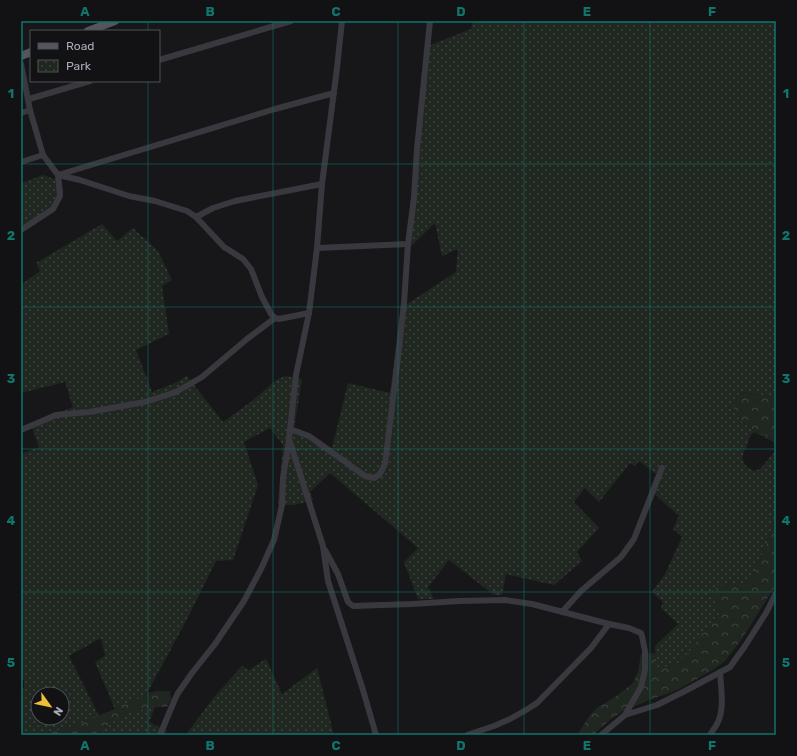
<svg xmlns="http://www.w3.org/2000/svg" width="797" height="756" font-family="Rubik,sans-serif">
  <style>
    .forest { fill: url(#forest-crowns) }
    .park { fill: url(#park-dots); fill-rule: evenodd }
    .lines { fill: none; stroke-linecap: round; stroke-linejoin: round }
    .minor { stroke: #38383e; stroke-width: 6 }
    .major { stroke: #54555d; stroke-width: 8 }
    .grid { fill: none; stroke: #0f766e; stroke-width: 1; stroke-opacity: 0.55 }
    .neatline { fill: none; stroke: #0f766e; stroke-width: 1.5 }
    .grid-label { font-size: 13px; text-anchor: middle; font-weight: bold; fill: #0f766e }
  </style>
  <defs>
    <pattern id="forest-crowns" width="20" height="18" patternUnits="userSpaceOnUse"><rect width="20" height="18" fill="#1f2720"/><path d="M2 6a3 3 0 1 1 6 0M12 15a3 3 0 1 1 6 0" fill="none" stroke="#3d443e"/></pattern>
    <pattern id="park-dots" width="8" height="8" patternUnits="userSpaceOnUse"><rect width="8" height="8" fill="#1f2720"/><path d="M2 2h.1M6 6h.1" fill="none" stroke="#3d443e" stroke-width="1.8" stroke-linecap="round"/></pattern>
  </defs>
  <rect width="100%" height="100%" fill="#171719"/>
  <!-- forest -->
  <g class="forest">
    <path d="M747 393 776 397V441C763 434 727 421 734 400 736 394 741 393 747 393Z"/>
    <path d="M776 511V587L772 591 742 639 725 661 713 670 675 691 652 699 623 711 610 720 593 735H577L590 715 598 707 615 697 633 683 638 672 641 654 655 653 659 669 710 624 721 612 710 594 712 590C726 584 731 581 747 584L757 567 772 529Z"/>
    <path d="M159 691H170L171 699 167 707H155L106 727 93 735H21V733L70 727 115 709 147 693Z"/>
  </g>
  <!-- park -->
  <g class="park">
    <path d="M473 21H776V397C767 396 750 392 742 393 738 394 735 397 734 402 731 411 739 419 746 425 755 432 766 435 776 441V445L774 442 754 432C749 436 749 438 748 443 747 448 743 451 743 456 741 463 748 468 754 471L760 469 776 450V511L772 529 757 567 747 584C731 581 726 584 712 590L710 594 721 612 710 624 689 652 678 661 665 667 658 669 655 653V646L678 624 661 608 663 602 652 592 665 574 682 537 673 529 679 516 650 490 656 474 639 461 635 466 630 463 599 502 585 488 574 502 599 528 577 552 582 561 554 585 506 574 502 595H494L449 560 428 587 434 599H418L404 562 418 548 330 473 310 492 313 500 295 505H278L283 445 270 428 244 442 258 485 233 560 216 561 186 621 147 693 115 709 95 662 105 656 101 638 69 656 99 716C74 726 49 736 21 733V690L24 687V680H21V454L39 447 31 424 73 407 65 382 21 393V284H22L40 271 36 263 102 224 117 241 133 228 158 251 172 280 162 286 169 334 136 350 152 392 175 383 187 376 223 422 252 401 276 380 285 376 302 379 294 429 309 435 332 448 348 383 390 393 401 308 456 272 458 249 442 256 435 223 406 251 425 47 471 29ZM38 694H62V718H38Z"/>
    <path d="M43 175 62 182 63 192 58 206 21 233V183Z"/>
    <path d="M266 659 282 694 317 668 334 735H189L187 733 215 696 242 666 249 670Z"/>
    <path d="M155 707 149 722 167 731 165 735H93L127 713Z"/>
  </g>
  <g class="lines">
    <!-- minor -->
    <g class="minor">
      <path d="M342 21 337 68 322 184 317 248 309 313 296 375 289 439 323 546 328 581 363 690 376 735"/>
      <path d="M159 60 291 21"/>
      <path d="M21 64 30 110 43 155 58 175 80 180 129 196 155 201 187 211 196 217 224 247 243 259 251 269 262 297 271 314 275 318 279 319 309 313"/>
      <path d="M29 99 90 81"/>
      <path d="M21 113 30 110"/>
      <path d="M21 162 43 155"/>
      <path d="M196 217 213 208 235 201 322 184"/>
      <path d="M21 230 53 209 60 196 58 175 275 109 334 93"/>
      <path d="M317 248 408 244 414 198 417 149 430 21"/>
      <path d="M290 429 309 436 365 476 374 478 380 474 385 464 397 366 404 303 408 244"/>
      <path d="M21 430 56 415 89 412 145 402 176 392 202 377 247 339 275 318"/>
      <path d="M325 550 338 574 348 602 353 606 412 604 459 601 505 600 532 604 609 624"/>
      <path d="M562 612 581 591 621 557 634 539 662 468"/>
      <path d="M160 735 175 699 178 693 192 673 215 644 244 601 261 569 274 540 282 505 283 478 289 441"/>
      <path d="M467 735 494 726 510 719 526 710 537 703 591 648 609 624 629 628 641 633 642 636 645 651V670L641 687 625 715"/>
      <path d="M601 735 625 715 657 705 685 691 730 667 745 646 766 613 776 593"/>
      <path d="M710 735C712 731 715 728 717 724 725 709 721 689 720 672"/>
    </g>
    <!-- major -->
    <g class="major">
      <path d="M88 31 115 21"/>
      <path d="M21 56 31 52"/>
    </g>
  </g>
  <!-- grid -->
  <path class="grid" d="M148 21V31M273 21V735M398 21V735M524 21V735M650 21V735M148 81V735M21 164H776M21 307H776M21 449H776M21 592H776"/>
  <!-- border -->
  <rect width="797" height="756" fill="none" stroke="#121214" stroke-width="44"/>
  <!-- legend -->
  <rect x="30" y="30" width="130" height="52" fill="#121214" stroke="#4e5056"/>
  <rect x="38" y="43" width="20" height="6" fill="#54555d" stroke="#4e5056"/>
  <text x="66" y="50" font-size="12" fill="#a9adb8">Road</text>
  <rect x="38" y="60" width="20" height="12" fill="url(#park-dots)" stroke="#4e5056"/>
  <text x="66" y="70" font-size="12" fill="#a9adb8">Park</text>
  <!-- north arrow -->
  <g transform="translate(50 706) rotate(123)"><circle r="19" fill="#121214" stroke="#4e5056"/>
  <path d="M0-3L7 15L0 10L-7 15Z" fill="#eebd3a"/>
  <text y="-6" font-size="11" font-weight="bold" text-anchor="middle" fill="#a9adb8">N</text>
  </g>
  <rect x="22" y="22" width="753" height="712" class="neatline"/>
  <g class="grid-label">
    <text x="85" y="16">A</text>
    <text x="210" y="16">B</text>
    <text x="336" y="16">C</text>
    <text x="461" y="16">D</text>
    <text x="587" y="16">E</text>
    <text x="712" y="16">F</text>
    <text x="11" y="98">1</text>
    <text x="786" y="98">1</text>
    <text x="11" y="240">2</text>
    <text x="786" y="240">2</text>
    <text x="11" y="383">3</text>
    <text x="786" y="383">3</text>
    <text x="11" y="525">4</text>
    <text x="786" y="525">4</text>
    <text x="11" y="667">5</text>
    <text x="786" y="667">5</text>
    <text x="85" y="750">A</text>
    <text x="210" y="750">B</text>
    <text x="336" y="750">C</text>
    <text x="461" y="750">D</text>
    <text x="587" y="750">E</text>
    <text x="712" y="750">F</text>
  </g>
</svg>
